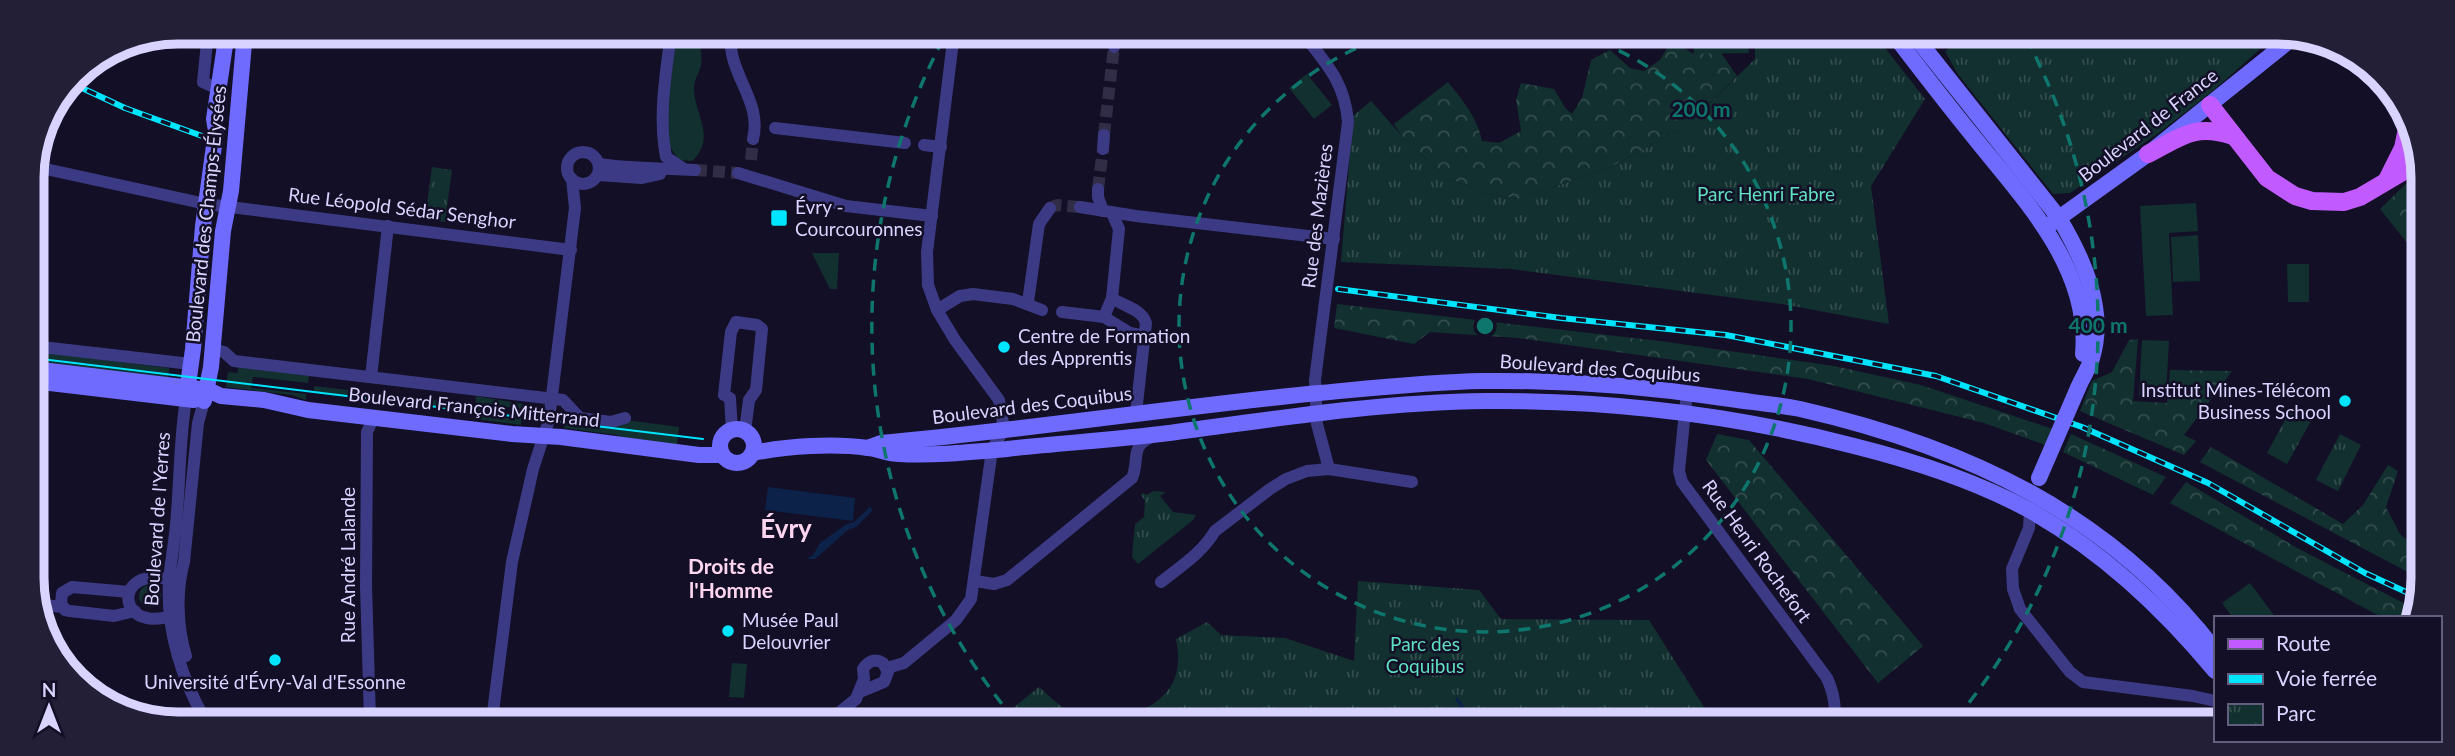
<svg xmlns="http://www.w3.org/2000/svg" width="2455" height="756" font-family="Lato,sans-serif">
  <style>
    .green { fill: #12302f; fill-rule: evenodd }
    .forest { fill: url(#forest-crowns) }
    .park { fill: url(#park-tufts) }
    .water { fill: #0c2248 }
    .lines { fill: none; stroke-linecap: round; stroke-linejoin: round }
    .stream { stroke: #0c2248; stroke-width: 3.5 }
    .street-tunnel { stroke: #312d47; stroke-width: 12; stroke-dasharray: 12 6; stroke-linecap: butt }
    .street { stroke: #3d3a85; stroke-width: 12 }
    .secondary { stroke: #6f6bff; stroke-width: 16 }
    .primary { stroke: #c25bff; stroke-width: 18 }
    .tram { stroke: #00e5ff; stroke-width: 2 }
    .rail-casing { stroke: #00e5ff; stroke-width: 6 }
    .rail { stroke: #130f26; stroke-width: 3.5; stroke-dasharray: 10; stroke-linecap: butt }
    .secondary-bridge { stroke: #6f6bff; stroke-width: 16 }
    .ring { fill: none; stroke: #0f766e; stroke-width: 3.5; stroke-dasharray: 12 9 }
    .poi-dot { fill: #00e5ff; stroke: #130f26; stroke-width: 2.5 }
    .labels { text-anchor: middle; stroke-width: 5; stroke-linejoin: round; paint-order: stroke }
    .street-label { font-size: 19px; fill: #d9d4ff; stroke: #130f26 }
    .park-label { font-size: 19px; fill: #5fe0c0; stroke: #130f26 }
    .poi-label { font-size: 19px; fill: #d9d4ff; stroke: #130f26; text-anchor: start }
    .neighbourhood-label { font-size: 21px; font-weight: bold; fill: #ffd6f0; stroke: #130f26 }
    .district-label { font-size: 26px; font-weight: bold; fill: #ffd6f0; stroke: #130f26 }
    .rim { fill: none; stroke: #d9d4ff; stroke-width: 9 }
    .centre { fill: #0f766e; stroke: #130f26; stroke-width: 3.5 }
    .ring-label { font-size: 21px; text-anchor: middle; font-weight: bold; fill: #0f766e; stroke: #130f26; stroke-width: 5; stroke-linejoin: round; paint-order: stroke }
  </style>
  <defs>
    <pattern id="forest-crowns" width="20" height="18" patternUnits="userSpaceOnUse" patternTransform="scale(1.75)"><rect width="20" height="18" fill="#12302f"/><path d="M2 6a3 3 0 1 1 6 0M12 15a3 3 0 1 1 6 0" fill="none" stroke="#344d4e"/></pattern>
    <pattern id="park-tufts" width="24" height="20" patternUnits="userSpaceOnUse" patternTransform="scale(1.75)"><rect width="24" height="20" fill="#12302f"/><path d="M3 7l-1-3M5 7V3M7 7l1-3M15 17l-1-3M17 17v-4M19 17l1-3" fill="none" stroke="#344d4e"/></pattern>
  </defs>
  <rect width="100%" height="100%" fill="#130f26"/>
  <!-- green -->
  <g class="green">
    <path d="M677 33H699C699 42 703 57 701 66 699 73 694 80 694 87 693 113 718 138 692 161L679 160 670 147 667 108Z"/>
    <path d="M1693 35H1748L1749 53 1694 54Z"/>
    <path d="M1307 74 1332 105 1314 119 1289 88Z"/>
    <path d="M2196 203 2198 231 2169 233 2173 315 2146 316 2140 206Z"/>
    <path d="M2198 235 2200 281 2173 282 2171 237Z"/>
    <path d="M812 253H839L837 289H830Z"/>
    <path d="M2287 264H2309V302H2288Z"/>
    <path d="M2142 340 2169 341 2166 396 2139 395Z"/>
    <path d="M33 351 169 368 168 380 33 364Z"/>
    <path d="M238 367 309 376 308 383 253 377 251 388 306 394V400L292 395 226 387 228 372 238 373Z"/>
    <path d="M314 386 468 404 467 412 314 393Z"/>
    <path d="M476 396 523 404 521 425 475 419ZM488 405 517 408 516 419 487 416Z"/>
    <path d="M566 419 615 425 626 420 679 427 677 446 631 442 617 435 564 428Z"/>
    <path d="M2250 583 2276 618H2233L2222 603Z"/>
    <circle cx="150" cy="596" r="11"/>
    <path d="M732 663 747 664 744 698 729 697Z"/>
  </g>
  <!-- forest -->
  <g class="forest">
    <path d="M1671 41 1694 54 1721 53 1737 76 1685 127 1607 169 1518 199 1488 194 1445 177 1401 135 1394 124 1448 82C1463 101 1477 117 1482 141L1499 143 1521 131 1516 100 1521 83 1554 89 1566 109 1572 114 1582 98 1591 60 1610 50 1630 68 1644 71 1660 60Z"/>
    <path d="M2421 177 2420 259 2380 209 2410 180Z"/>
    <path d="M1337 304 1660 341 1834 366 1921 385 2053 429 2045 445 1984 423 1808 379 1518 338 1430 332 1414 344 1334 328Z"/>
    <path d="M2138 339 2133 401 2167 403 2170 370 2232 371 2184 435 2196 441 2184 455 2080 411 2092 381 2112 372 2129 340Z"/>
    <path d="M1717 434 1749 440 1923 646 1878 683 1706 460Z"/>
    <path d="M2071 434 2166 477 2153 495 2063 452Z"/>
    <path d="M2211 447 2343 524 2363 505 2388 465 2398 471 2386 507 2400 534 2419 550V578L2200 462Z"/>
    <path d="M2186 482 2299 549 2419 611 2417 618H2383L2170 503Z"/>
  </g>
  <!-- park -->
  <g class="park">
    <path d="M1755 35H1875L1925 99 1871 186 1889 324 1782 304 1511 269 1341 262 1353 116 1371 101 1401 135 1445 177 1488 194 1518 199 1607 169 1685 127 1755 59Z"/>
    <path d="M1967 36H2275L2215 89 2160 132 2070 193 2053 194 1957 73 1945 51Z"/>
    <path d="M432 167 452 170 445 222 425 219Z"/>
    <path d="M2291 409 2311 421 2287 464 2267 453Z"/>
    <path d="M2340 434 2361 445 2338 491 2316 480Z"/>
    <path d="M1153 491 1166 492 1160 496 1173 512 1196 515 1193 520 1138 564 1132 557 1135 524 1144 517 1145 501 1141 495 1143 493 1147 495Z"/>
    <path d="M1358 581 1479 590 1501 619 1649 620 1714 723 1104 722C1136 716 1177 701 1178 661 1179 654 1177 647 1176 639L1207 622 1221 635 1285 638 1354 661Z"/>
    <path d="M1039 687C1056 702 1072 718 1095 722L997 721Z"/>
  </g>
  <!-- water -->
  <g class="water">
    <path d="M768 487 855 498 853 521 765 510Z"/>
    <path d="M870 507 873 510 856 527 848 530 815 559H806L813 555 820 543 845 525 854 522Z"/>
  </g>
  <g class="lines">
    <!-- stream -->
    <path class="stream" d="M1457 699 1473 722"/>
    <!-- street-tunnel -->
    <g class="street-tunnel">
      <path d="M1104 135 1114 47"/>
      <path d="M751 160 753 139"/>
      <path d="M695 170 738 173"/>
      <path d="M1098 189 1103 149"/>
      <path d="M1050 208 1057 205 1080 207"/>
    </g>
    <!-- street -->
    <g class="street">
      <path d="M208 32 203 82 218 89"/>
      <path d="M671 33C666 74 658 115 666 157L684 169"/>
      <path d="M731 33C726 73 763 100 753 139"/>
      <path d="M1303 34C1327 64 1345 83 1348 122L1315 380 1317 424 1329 469"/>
      <path d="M1114 47 1116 34"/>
      <path d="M775 128 905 143"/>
      <path d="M924 145 941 147"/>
      <path d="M1103 149 1104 135"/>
      <circle cx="583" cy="168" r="16"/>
      <path d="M599 164C631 169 663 168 695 170"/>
      <path d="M32 166 206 204 571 250"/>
      <path d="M738 173 846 206 932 216"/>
      <path d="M598 175 642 178 660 174"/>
      <path d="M1098 189V197L1103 211"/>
      <path d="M1080 207 1136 216 1334 239"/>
      <path d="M1112 298C1123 306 1142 309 1146 323L1136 413"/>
      <path d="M1028 302 1039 224 1050 208"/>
      <path d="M937 310 960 296 973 294 1013 299 1042 310"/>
      <path d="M1062 312 1104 317 1130 333 1145 336"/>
      <path d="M1104 317 1112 298 1119 229 1112 213"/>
      <path d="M33 346 191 364"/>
      <path d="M213 349 224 352 234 361 563 400 580 418 611 422 625 418"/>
      <path d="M371 377 388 226"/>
      <path d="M1687 392 1679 471 1682 482 1827 678C1834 694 1836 706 1834 723"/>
      <path d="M186 399C180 436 180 474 177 512 176 535 171 558 169 581 166 631 181 677 205 720"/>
      <path d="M732 431 730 398 724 395 731 332 736 322 757 325 762 329 756 390 749 400 745 431"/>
      <path d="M2030 511 2029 528 2012 569 2013 589 2020 609 2070 672 2083 682 2193 696 2215 701"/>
      <path d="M975 581 994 584 1007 580 1132 478C1140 460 1129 446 1152 437"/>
      <path d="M1161 582C1181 566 1202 553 1215 531L1270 489 1286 479 1307 471 1329 469 1412 482"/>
      <path d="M129 592 72 587 62 593 61 603 65 610 70 611 114 616 135 611"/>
      <path d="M34 604 63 607"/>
      <path d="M169 617C162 618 154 620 147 618 118 612 123 573 161 578 168 578 171 578 175 584"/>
      <path d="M186 656C177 627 176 590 184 562L198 423 204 401"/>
      <path d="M887 668 904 663 956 620 971 599 992 450 1004 429 999 400 955 340 937 310 928 285 927 252 954 33"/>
      <path d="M317 720 370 715 424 720"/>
      <path d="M370 720 366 586 367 432 374 417"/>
      <path d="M492 720 512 562 533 469 549 420 575 208 572 179"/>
      <path d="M829 721 856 699 864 679 863 669C868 661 875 658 883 663L888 672 884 682 860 692"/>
    </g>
    <!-- secondary -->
    <g class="secondary">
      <path d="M1894 35C1920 69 1946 103 1973 136 2023 199 2091 267 2083 354"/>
      <path d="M1914 35 2059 218C2083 258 2107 310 2092 358 2089 368 2082 378 2078 388"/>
      <path d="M2052 223 2148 154 2295 36"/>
      <path d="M33 369 208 390 221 396 264 400 308 410 512 434 561 437 699 455H722"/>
      <path d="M33 381 194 400"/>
      <path d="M186 399 193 349 203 226 216 131 214 119 227 32"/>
      <path d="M204 401 211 367 223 231 231 191 245 32"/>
      <circle cx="737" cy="446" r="17"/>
      <path d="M870 447 881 443C1028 430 1173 407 1319 393 1373 388 1428 382 1482 381 1563 380 1643 386 1723 398 1749 402 1775 404 1800 409 1966 447 2109 513 2215 650"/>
      <path d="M753 453C787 446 834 443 868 448 879 449 888 454 899 454 934 456 972 452 1007 449 1061 443 1115 440 1169 433 1274 419 1380 402 1486 401 1609 400 1735 415 1854 446 1914 461 1974 480 2029 510 2102 551 2162 607 2215 671"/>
    </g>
    <!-- primary -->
    <g class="primary">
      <path d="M2210 105 2267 178 2295 196 2312 201 2344 202 2360 197 2421 161"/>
      <path d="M2148 154C2181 137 2195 123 2233 136"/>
      <path d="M2387 180 2403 148 2408 124"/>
    </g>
    <!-- tram -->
    <path class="tram" d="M33 358 703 439"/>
    <defs>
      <g id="rail">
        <path d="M69 82 125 108 202 136"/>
        <path d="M1338 289 1561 318 1726 335 1936 376 2082 427 2208 483 2365 573 2419 598"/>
      </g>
    </defs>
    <!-- rail casing -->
    <use href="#rail" class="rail-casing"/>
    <!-- rail -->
    <use href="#rail" class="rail"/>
    <!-- secondary-bridge -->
    <path class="secondary-bridge" d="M2039 478 2078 388"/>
  </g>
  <!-- distance rings -->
  <g class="ring">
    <path d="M1580 35A306 306 0 1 1 1390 35"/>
    <path d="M1015 720A613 613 0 0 1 946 34M2026 38A613 613 0 0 1 1955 720"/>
  </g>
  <!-- markers -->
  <g class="poi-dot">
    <rect x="770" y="209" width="18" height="18" rx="3.5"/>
    <circle cx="1004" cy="347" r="7"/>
    <circle cx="2345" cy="401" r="7"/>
    <circle cx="728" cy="631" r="7"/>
    <circle cx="275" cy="660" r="7"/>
  </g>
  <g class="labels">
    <!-- street labels -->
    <g class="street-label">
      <text transform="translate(2148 125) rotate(-38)" y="7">Boulevard de France</text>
      <text transform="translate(402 208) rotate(7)" y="7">Rue Léopold Sédar Senghor</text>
      <text transform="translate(206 214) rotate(-84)" y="7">Boulevard des Champs-Élysées</text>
      <text transform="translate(1317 216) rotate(-83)" y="7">Rue des Mazières</text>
      <text transform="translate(1600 368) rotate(4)" y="7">Boulevard des Coquibus</text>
      <text transform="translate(1032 405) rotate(-7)" y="7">Boulevard des Coquibus</text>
      <text transform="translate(474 407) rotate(6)" y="7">Boulevard François Mitterrand</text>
      <text transform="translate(157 519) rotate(-86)" y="7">Boulevard de l'Yerres</text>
      <text transform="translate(1757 551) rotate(54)" y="7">Rue Henri Rochefort</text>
      <text transform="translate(348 565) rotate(-90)" y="7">Rue André Lalande</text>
    </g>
    <!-- park labels -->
    <g class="park-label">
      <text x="1766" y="201">Parc Henri Fabre</text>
      <text x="1425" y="651">Parc des<tspan x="1425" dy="22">Coquibus</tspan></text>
    </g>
    <!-- poi labels -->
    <g class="poi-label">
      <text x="795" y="214">Évry -<tspan x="795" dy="22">Courcouronnes</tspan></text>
      <text x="1018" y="343">Centre de Formation<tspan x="1018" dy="22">des Apprentis</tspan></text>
      <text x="2331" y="397" text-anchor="end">Institut Mines-Télécom<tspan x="2331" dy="22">Business School</tspan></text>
      <text x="742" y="627">Musée Paul<tspan x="742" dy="22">Delouvrier</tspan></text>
      <text x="275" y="689" text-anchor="middle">Université d'Évry-Val d'Essonne</text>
    </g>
    <!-- neighbourhood labels -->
    <g class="neighbourhood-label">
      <text x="731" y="574">Droits de<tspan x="731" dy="24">l'Homme</tspan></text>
    </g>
    <!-- district labels -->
    <g class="district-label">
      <text x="786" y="538">Évry</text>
    </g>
  </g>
  <!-- crop -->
  <path d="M0 0H2455V756H0ZM178 44H2277A134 134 0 0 1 2411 178V578A134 134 0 0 1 2277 712H178A134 134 0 0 1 44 578V178A134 134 0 0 1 178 44Z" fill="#231f37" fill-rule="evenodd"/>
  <path class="rim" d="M178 44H2277A134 134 0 0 1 2411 178V578A134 134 0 0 1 2277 712H178A134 134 0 0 1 44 578V178A134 134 0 0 1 178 44Z"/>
  <circle cx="1485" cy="326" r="10" class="centre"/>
  <g class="ring-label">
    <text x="1701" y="117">200 m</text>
    <text x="2098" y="333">400 m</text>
  </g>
  <!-- legend -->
  <rect x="2214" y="616" width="228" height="126" fill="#130f26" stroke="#625e7d" stroke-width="2"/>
  <rect x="2228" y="639" width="35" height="10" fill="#c25bff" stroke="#625e7d" stroke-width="2"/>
  <text x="2276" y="651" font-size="21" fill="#d9d4ff">Route</text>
  <rect x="2228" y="674" width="35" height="10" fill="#00e5ff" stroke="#625e7d" stroke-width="2"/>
  <text x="2276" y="686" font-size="21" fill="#d9d4ff">Voie ferrée</text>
  <rect x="2228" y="704" width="35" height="21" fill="url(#park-tufts)" stroke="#625e7d" stroke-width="2"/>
  <text x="2276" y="721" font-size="21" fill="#d9d4ff">Parc</text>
  <!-- north arrow -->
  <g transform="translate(49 707)" stroke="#130f26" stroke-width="5" paint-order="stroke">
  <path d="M0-5L12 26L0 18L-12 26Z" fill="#d9d4ff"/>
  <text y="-10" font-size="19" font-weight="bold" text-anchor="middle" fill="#d9d4ff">N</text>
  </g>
</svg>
